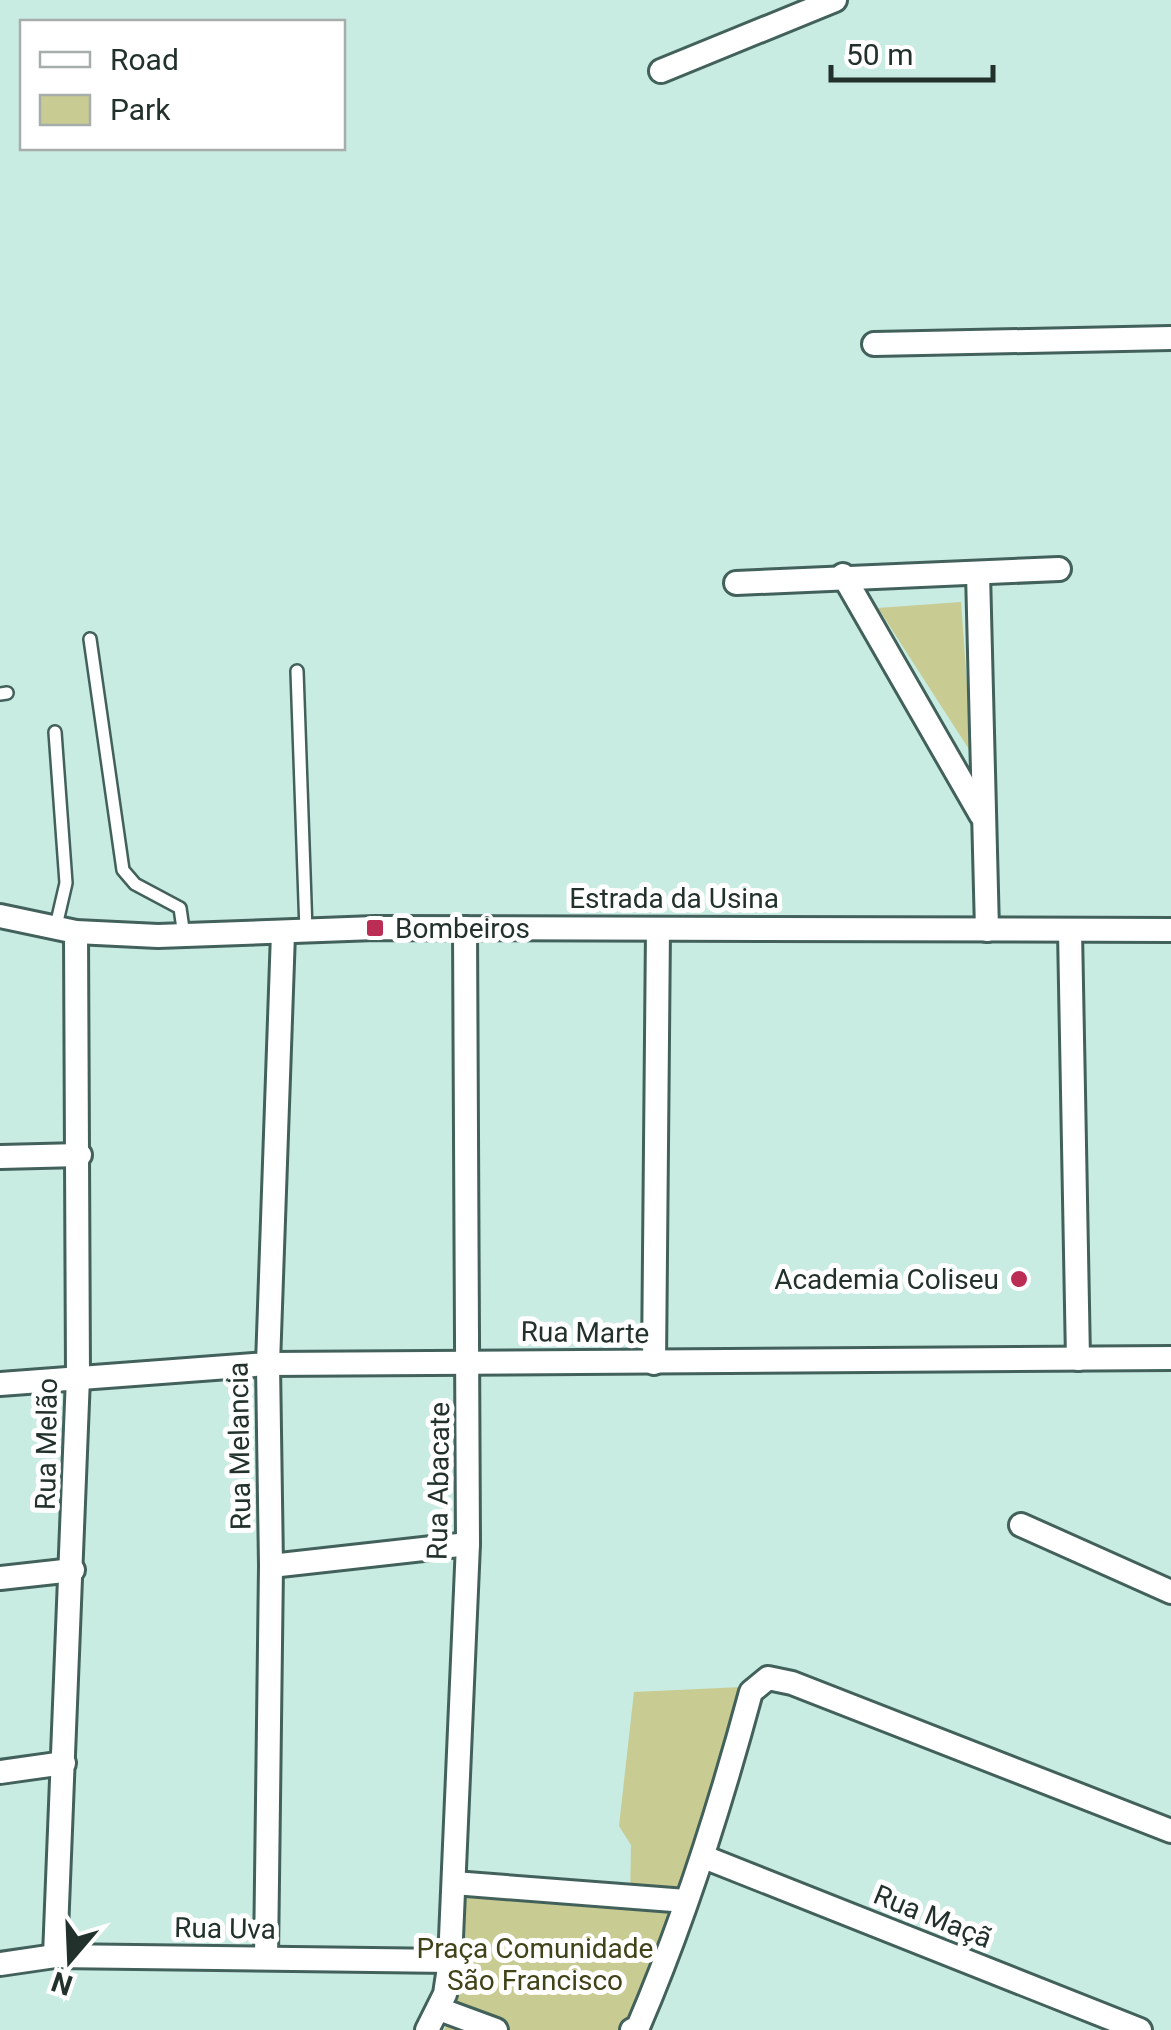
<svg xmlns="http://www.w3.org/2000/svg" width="1171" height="2030" font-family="Roboto,sans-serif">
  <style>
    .green { fill: #c8cb92 }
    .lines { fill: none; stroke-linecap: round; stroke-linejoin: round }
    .lane-casing { stroke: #42615a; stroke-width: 16 }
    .street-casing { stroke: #42615a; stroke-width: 28 }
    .lane { stroke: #fff; stroke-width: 11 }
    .street { stroke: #fff; stroke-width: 22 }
    .poi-dot { fill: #bc2d56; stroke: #fff; stroke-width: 4 }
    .labels { text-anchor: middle; stroke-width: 10; stroke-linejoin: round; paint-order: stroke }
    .street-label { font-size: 28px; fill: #23312d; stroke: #fff }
    .poi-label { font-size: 28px; fill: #23312d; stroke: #fff; text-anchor: start }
    .park-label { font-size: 28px; fill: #404218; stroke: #fff }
  </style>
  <rect width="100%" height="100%" fill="#c8ebe2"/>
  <!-- green -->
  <g class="green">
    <path d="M961 602 972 754 878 608Z"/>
    <path d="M764 1686 713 1863 690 1907 649 2030H444C466 1992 459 1937 460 1894L630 1903 631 1845 619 1826 634 1692Z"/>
  </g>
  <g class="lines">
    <defs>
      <g id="lane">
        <path d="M90 639 123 870 135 884 180 908 184 936"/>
        <path d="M297 671 306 931"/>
        <path d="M0 694 7 693"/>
        <path d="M55 732 66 883 56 926"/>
      </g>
      <g id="street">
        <path d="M661 71 835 0"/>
        <path d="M874 344 1171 338"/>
        <path d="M978 573 987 930"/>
        <path d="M843 575 981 815"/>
        <path d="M736 583 1059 569"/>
        <path d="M0 916 76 932 158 936 375 928 1171 930"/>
        <path d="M1070 931 1078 1359"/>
        <path d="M0 1157 80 1155"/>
        <path d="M654 1363 658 929"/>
        <path d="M0 1384 268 1364 1171 1358"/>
        <path d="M1021 1525 1171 1592"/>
        <path d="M271 1566 468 1544"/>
        <path d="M0 1578 73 1570"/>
        <path d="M0 1772 64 1763"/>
        <path d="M704 1857 1140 2030"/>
        <path d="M454 1883 686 1901"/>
        <path d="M55 1956 78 1377 76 932"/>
        <path d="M266 1958 271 1566 268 1364 283 933"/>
        <path d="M0 1964 55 1956 450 1961"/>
        <path d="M439 2009 496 2030"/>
        <path d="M427 2030 445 1994 450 1961 468 1544 465 928"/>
        <path d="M632 2030 638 2027C685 1918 720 1807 751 1692L768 1678 792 1683 1171 1831"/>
      </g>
    </defs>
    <!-- lane casing -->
    <use href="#lane" class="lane-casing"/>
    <!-- street casing -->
    <use href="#street" class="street-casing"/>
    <!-- lane -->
    <use href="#lane" class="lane"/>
    <!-- street -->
    <use href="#street" class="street"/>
  </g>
  <!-- markers -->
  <g class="poi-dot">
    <rect x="365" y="918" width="20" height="20" rx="5"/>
    <circle cx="1019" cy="1279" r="10"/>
  </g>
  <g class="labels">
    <!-- street labels -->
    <g class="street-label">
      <text x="674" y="908">Estrada da Usina</text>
      <text transform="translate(585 1332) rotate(1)" y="10">Rua Marte</text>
      <text transform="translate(46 1444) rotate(-89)" y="10">Rua Melão</text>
      <text transform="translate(239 1446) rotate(-91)" y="10">Rua Melancia</text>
      <text transform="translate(438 1481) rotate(-89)" y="10">Rua Abacate</text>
      <text transform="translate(933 1916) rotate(22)" y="10">Rua Maçã</text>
      <text transform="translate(225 1928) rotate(1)" y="10">Rua Uva</text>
    </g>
    <!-- poi labels -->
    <g class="poi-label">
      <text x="395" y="938">Bombeiros</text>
      <text x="999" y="1289" text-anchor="end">Academia Coliseu</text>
    </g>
    <!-- park labels -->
    <g class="park-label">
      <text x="535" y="1958">Praça Comunidade<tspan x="535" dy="32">São Francisco</tspan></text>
    </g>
  </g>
  <!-- legend -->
  <rect x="20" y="20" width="325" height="130" fill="#ffffff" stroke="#a7adab" stroke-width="2.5"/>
  <rect x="40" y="52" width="50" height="15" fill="#ffffff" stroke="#a7adab" stroke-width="2.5"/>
  <text x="110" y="70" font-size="30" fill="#23312d">Road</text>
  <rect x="40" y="95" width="50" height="30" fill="#c8cb92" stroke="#a7adab" stroke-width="2.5"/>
  <text x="110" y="120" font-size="30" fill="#23312d">Park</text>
  <!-- north arrow -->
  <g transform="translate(70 1960) rotate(199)" stroke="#ffffff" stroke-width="8" paint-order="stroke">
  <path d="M0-8L18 38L0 25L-18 38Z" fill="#23312d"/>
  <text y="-15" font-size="28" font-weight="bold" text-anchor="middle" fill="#23312d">N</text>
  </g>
  <!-- scale -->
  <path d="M831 65v15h162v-15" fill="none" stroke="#23312d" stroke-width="5"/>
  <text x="846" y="65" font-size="30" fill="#23312d" stroke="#ffffff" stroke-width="8" paint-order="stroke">50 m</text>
</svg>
